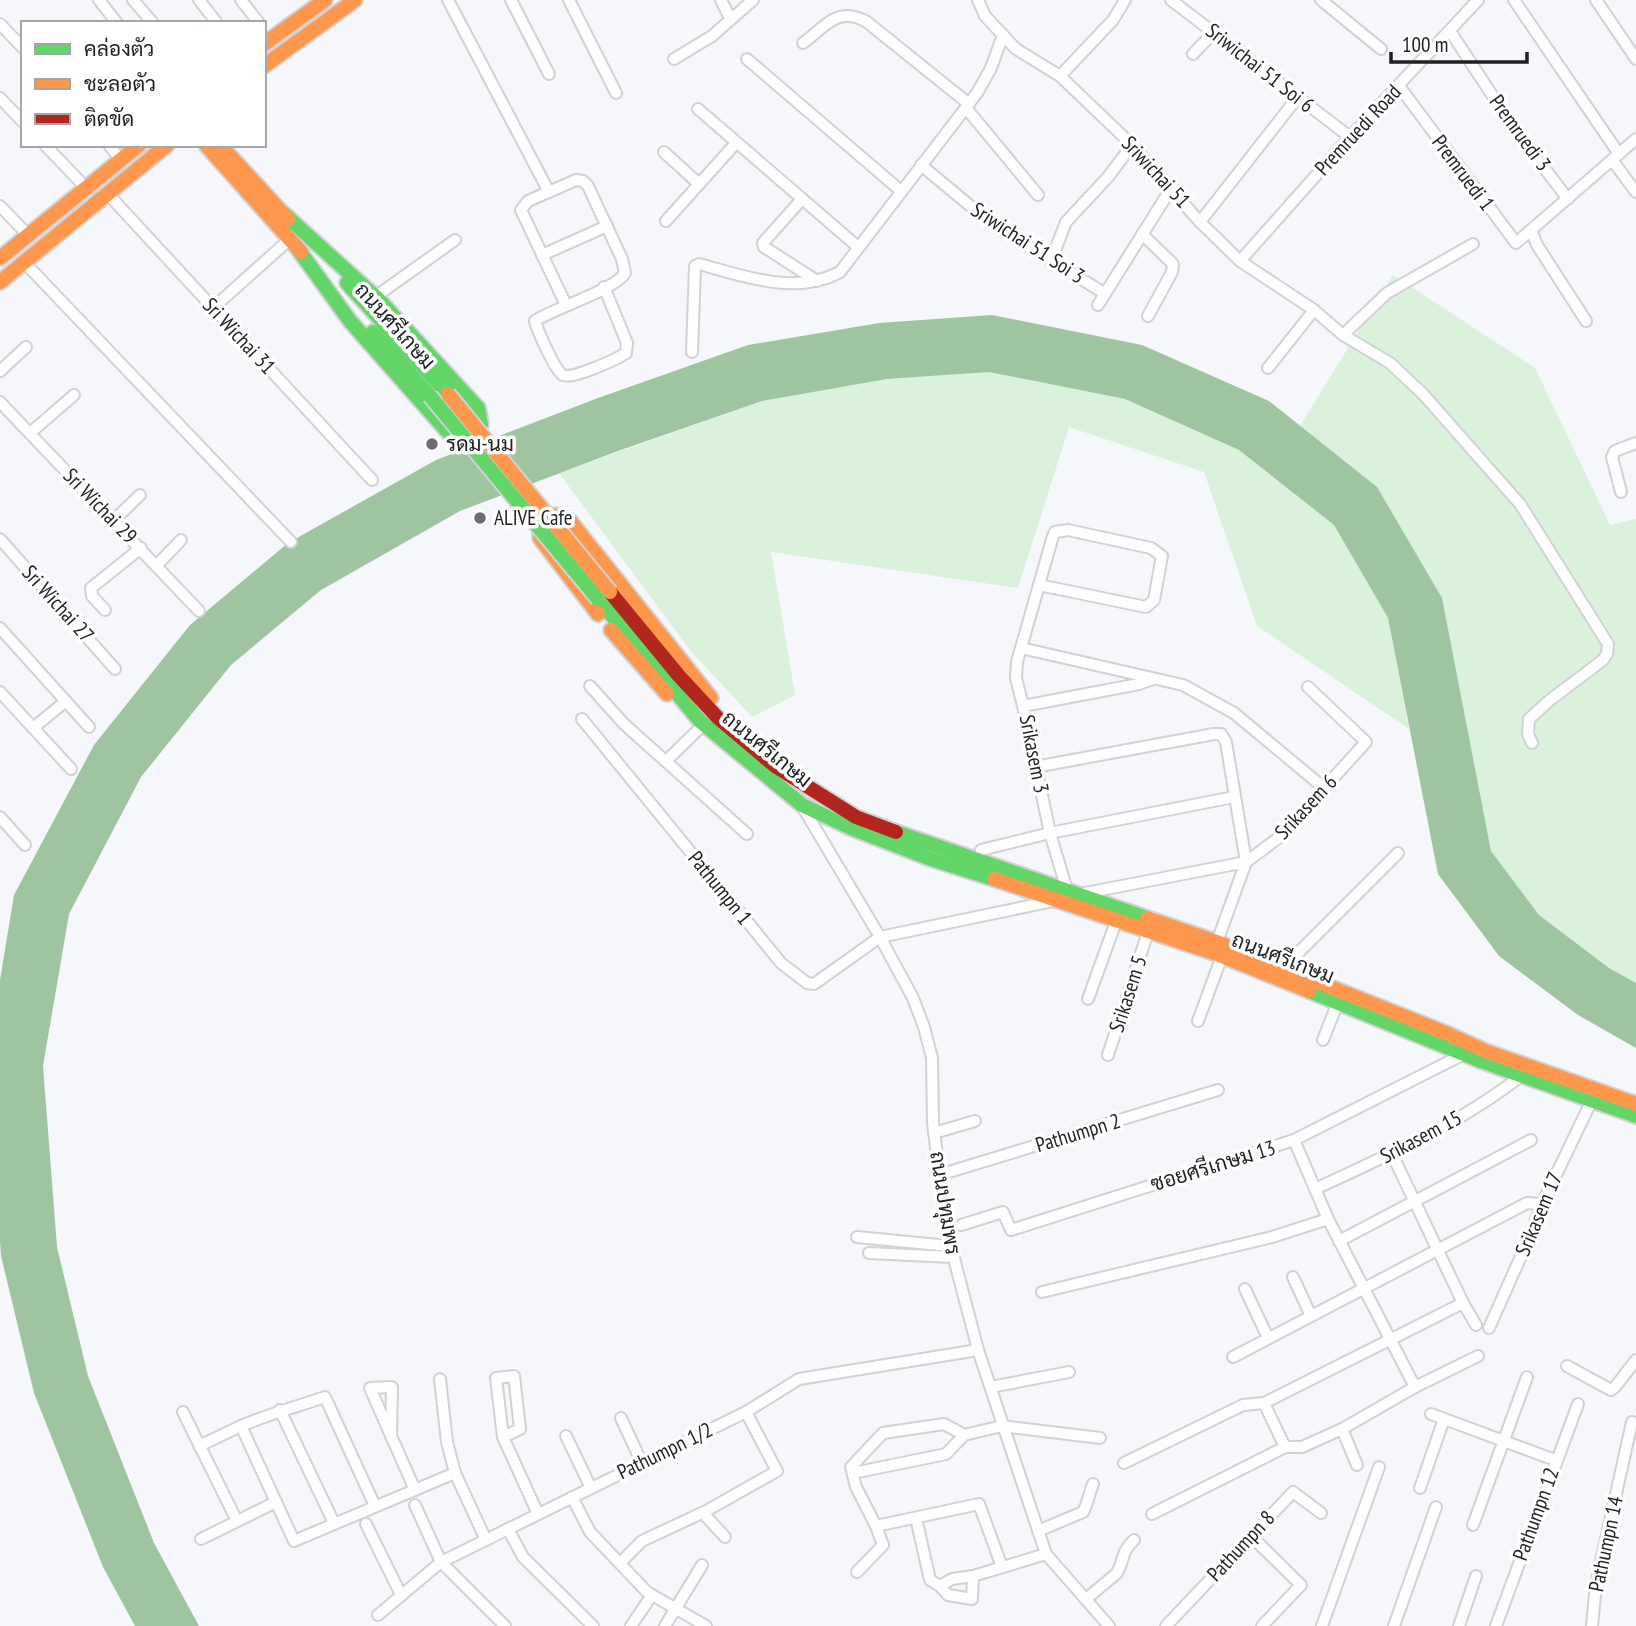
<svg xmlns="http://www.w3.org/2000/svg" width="1636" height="1626" font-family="'PT Sans Narrow',Sarabun,sans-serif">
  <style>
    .green { fill: #daf1db }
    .water { fill: #9fc5a0 }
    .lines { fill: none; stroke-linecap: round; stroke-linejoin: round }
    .street-casing { stroke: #d1d2d5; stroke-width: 14 }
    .fast-casing { stroke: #d1d2d5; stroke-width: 18 }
    .slow-casing { stroke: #d1d2d5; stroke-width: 18 }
    .jam-casing { stroke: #d1d2d5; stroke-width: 18 }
    .street { stroke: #fefefe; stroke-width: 10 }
    .fast { stroke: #63d668; stroke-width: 14 }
    .slow { stroke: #ff974d; stroke-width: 14 }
    .jam { stroke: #b3261e; stroke-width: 14 }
    .fast-bridge-casing { stroke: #d1d2d5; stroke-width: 18; stroke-linecap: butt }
    .slow-bridge-casing { stroke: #d1d2d5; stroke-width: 18; stroke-linecap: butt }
    .fast-bridge { stroke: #63d668; stroke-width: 14 }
    .slow-bridge { stroke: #ff974d; stroke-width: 14 }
    .poi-dot { fill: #6a6b6e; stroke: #fff; stroke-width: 2.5 }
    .labels { text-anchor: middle; stroke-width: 7; stroke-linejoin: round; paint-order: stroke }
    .street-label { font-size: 21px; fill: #1f2022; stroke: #fff }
    .poi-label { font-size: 21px; fill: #1f2022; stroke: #fff; text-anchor: start }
  </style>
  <rect width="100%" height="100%" fill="#f5f7fb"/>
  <!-- green -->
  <g class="green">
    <path d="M1393 275 1535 368 1610 525 1636 519V983L1609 968 1539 915 1491 851 1465 719 1300 426Z"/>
    <path d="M989 372 1125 399 1239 450 1334 525 1388 618 1409 729 1257 626 1204 472 1069 427 1018 588 771 552 795 695 752 717 690 650 559 473 762 401 886 379Z"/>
  </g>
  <!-- water -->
  <path class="water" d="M992 315 1142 345 1269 401 1377 487 1442 598 1491 851 1539 915 1609 968 1636 983V1048L1578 1015 1499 956 1438 874 1388 618 1334 525 1239 450 1125 399 989 372 887 379 762 401 618 451 460 511 321 590 231 665 141 777 69 914 43 1066 57 1247 88 1376 154 1543 199 1626H135L103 1567 34 1393 1 1256 0 1242V980L14 895 94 745 190 625 288 543 436 460 598 398 748 345 879 323Z"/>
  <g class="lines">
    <defs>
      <g id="street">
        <path d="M99 0 117 23"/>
        <path d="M133 0 153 23"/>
        <path d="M199 0 217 23"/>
        <path d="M241 0 259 23"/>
        <path d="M448 0 549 192"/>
        <path d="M511 0 549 74"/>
        <path d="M569 0 616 93"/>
        <path d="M721 0 730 18"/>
        <path d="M978 0 985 16 1016 49 1060 76 1132 145 1200 222 1240 261 1314 310 1343 335 1390 363 1423 394 1520 504 1608 644 1607 654 1603 660 1550 700 1529 719 1528 734 1532 743"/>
        <path d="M1171 0 1350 137"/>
        <path d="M1321 0 1381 49"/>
        <path d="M1514 0 1619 154"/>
        <path d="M1596 0 1636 59"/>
        <path d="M0 24 23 48"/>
        <path d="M1450 31 1515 130 1568 199"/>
        <path d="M803 43C827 25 838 6 867 22L969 104"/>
        <path d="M1193 54 1214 32"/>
        <path d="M674 59 712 36 753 0"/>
        <path d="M747 59 901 191"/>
        <path d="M1060 76 1113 20 1125 0"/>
        <path d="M1399 86 1516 243 1531 230"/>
        <path d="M0 98 23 122"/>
        <path d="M966 108 1038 195"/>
        <path d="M698 109 858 247"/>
        <path d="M45 145 86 188"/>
        <path d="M109 145 121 160"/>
        <path d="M664 152 699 184"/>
        <path d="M1612 160 1636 192"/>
        <path d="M921 165 992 224 1104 293"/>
        <path d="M107 193 372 480"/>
        <path d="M802 199 763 243 764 247 817 281"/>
        <path d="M0 206 28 235"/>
        <path d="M666 221 736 143"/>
        <path d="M1200 222 1297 98"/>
        <path d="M1142 234 1173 264 1172 272 1148 316"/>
        <path d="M542 255 607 226"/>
        <path d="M1051 261 1066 222 1108 177 1132 145"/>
        <path d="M1240 261 1350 137 1478 0"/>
        <path d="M24 262 291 542"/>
        <path d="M375 297 455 240"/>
        <path d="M566 305 521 210 528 201 576 180 583 181 588 186 622 259 625 273C615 290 554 308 535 321 537 329 555 371 563 375 572 380 617 359 626 353L627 343 604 287"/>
        <path d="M1098 305 1172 187"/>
        <path d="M213 308 290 239"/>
        <path d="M1586 321 1537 245 1531 230 1636 139"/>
        <path d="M1343 335 1387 293 1473 244"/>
        <path d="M692 352 695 266 699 264C743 276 796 296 840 272L977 93 991 68 1003 35"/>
        <path d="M1268 368 1314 310"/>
        <path d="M0 371 26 347"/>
        <path d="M0 402 199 611"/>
        <path d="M30 433 74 395"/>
        <path d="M1621 492 1612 457 1615 451 1636 443"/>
        <path d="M114 520 140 495"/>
        <path d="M0 539 115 669"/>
        <path d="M157 565 181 540"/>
        <path d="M105 610 92 596 91 588 141 548"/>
        <path d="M0 628 89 727"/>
        <path d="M1021 648 1183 685 1234 713 1324 788"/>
        <path d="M590 686 624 724 747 834"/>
        <path d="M0 692 71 769"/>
        <path d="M1023 706 1016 678 1017 662 1053 536 1055 532 1068 530 1151 548 1162 556 1154 600 1146 607 1039 585"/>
        <path d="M582 719 781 963 807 983 814 984 880 937 1058 900"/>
        <path d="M33 728 66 701"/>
        <path d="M667 760 704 724"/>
        <path d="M1035 767 1214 734H1221L1226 742 1246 862 1080 894"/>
        <path d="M802 806 880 937 913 998 924 1027 932 1058 933 1123 946 1228 978 1350 1046 1554 1109 1626"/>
        <path d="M0 817 25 845"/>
        <path d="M981 850 1050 833 1234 797"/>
        <path d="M1067 890 1050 833 1023 706 1139 684 1153 679"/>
        <path d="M1217 942 1246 862 1281 836 1366 742 1308 687"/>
        <path d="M1283 968 1398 853"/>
        <path d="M1088 999 1117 919"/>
        <path d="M1198 1021 1222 956"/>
        <path d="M1323 1040 1338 1002"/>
        <path d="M1108 1055 1148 932"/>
        <path d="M934 1133 975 1121"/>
        <path d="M1294 1140 1328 1219 1415 1387"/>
        <path d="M1392 1154 1463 1303 1476 1325"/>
        <path d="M939 1175 1218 1090"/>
        <path d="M1315 1189C1386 1156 1460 1124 1522 1075"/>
        <path d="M961 1225 1003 1212 1011 1230 1294 1140 1464 1054"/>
        <path d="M857 1237 949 1246"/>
        <path d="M1339 1241 1531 1140"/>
        <path d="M869 1253 952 1257"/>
        <path d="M1293 1277 1311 1316"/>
        <path d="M1245 1289 1268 1338"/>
        <path d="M1042 1292 1272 1237 1328 1219"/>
        <path d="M1489 1328 1526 1245 1542 1204 1592 1100"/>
        <path d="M1233 1357 1527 1203 1542 1204"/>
        <path d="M1567 1366 1611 1390 1615 1387 1636 1360"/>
        <path d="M440 1379 447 1442 455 1473 486 1540"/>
        <path d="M991 1387 1069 1372"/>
        <path d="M1264 1403 1285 1447"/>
        <path d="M280 1410 334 1523"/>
        <path d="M183 1412 237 1521"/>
        <path d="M1431 1414 1555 1460"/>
        <path d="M621 1418 642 1463"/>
        <path d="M1342 1429 1357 1465"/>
        <path d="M566 1436 591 1488"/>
        <path d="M391 1437 392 1387 370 1388 415 1490"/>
        <path d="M503 1437 520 1429 514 1376 496 1378 503 1437 538 1514"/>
        <path d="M199 1446 241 1426"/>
        <path d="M1124 1463 1243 1405 1264 1403 1463 1303"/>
        <path d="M853 1473 946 1454 964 1435 1002 1426 1100 1438"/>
        <path d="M1420 1488 1444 1419"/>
        <path d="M572 1497 590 1532 647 1592 706 1626"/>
        <path d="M415 1505 441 1562 505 1626"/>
        <path d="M375 1506 325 1397C296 1407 269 1414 241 1426L294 1541 455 1473"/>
        <path d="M703 1513 725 1537"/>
        <path d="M1152 1514 1285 1447H1302L1342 1429 1415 1387 1478 1356"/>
        <path d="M916 1518 930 1580 940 1586 948 1595 972 1599 973 1576"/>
        <path d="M366 1524 401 1595"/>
        <path d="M1473 1525 1527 1377"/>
        <path d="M876 1526 979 1504 1002 1567"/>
        <path d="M508 1529 523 1557 593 1626"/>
        <path d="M1038 1531 1083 1512C1088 1504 1089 1493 1093 1484"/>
        <path d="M1251 1536 1301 1585 1262 1626"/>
        <path d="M201 1539 276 1502"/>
        <path d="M620 1563 642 1541 706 1511 777 1471 746 1412"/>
        <path d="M857 1572 883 1545 876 1526 856 1487 851 1467 883 1433 944 1424 964 1435"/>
        <path d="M940 1586 952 1579 973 1576 1046 1554"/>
        <path d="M1086 1599 1116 1574C1125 1562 1119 1554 1134 1540"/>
        <path d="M378 1615 441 1562 746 1412 799 1379 978 1350"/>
        <path d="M631 1626 652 1595"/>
        <path d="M665 1626 702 1565"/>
        <path d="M1166 1626 1293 1492 1321 1513"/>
        <path d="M1322 1626 1379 1467"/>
        <path d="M1394 1626 1436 1507"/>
        <path d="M1459 1626 1476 1576"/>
        <path d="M1496 1626 1578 1404"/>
        <path d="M1592 1626 1596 1584 1632 1422"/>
      </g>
      <g id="fast">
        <path d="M283 213 380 301 478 408 481 424 475 435 462 439 448 432 350 321 295 245"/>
        <path d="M347 283 448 394"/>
        <path d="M373 332 430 396"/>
        <path d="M598 599 700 721 802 805 851 828 931 859 994 879"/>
        <path d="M896 832 1147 918"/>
        <path d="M1309 991 1481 1061 1636 1116"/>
      </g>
      <g id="slow">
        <path d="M264 44 325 0"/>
        <path d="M264 66 355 0"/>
        <path d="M206 145 301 252"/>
        <path d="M220 145 288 219"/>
        <path d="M0 258 139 145"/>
        <path d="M0 282 167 145"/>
        <path d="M598 614 540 538 541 522C551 514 559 513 570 521L711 698"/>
        <path d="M611 630 667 694"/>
        <path d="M994 879 1217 954 1309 991"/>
        <path d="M1147 918 1217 942 1448 1034 1485 1051 1636 1104"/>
      </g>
      <path id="jam" d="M610 592 679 676 718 718 775 766 856 817 896 832"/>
    </defs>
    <!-- street casing -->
    <use href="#street" class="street-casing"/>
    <!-- fast casing -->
    <use href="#fast" class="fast-casing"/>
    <!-- slow casing -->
    <use href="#slow" class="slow-casing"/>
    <!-- jam casing -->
    <use href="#jam" class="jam-casing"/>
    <!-- street -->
    <use href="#street" class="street"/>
    <!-- fast -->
    <use href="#fast" class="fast"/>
    <!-- slow -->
    <use href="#slow" class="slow"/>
    <!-- jam -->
    <use href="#jam" class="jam"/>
    <defs>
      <path id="fast-bridge" d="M430 396 598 599"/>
      <path id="slow-bridge" d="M448 394 610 592"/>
    </defs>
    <!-- fast-bridge casing -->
    <use href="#fast-bridge" class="fast-bridge-casing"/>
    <!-- slow-bridge casing -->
    <use href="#slow-bridge" class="slow-bridge-casing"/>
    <!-- fast-bridge -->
    <use href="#fast-bridge" class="fast-bridge"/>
    <!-- slow-bridge -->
    <use href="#slow-bridge" class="slow-bridge"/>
  </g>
  <!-- markers -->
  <g class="poi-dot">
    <circle cx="432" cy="444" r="7"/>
    <circle cx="480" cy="518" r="7"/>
  </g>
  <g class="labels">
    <!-- street labels -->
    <g class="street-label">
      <text transform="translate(1260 68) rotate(38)" y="7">Sriwichai 51 Soi 6</text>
      <text transform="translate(1358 130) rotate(-47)" y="7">Premruedi Road</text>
      <text transform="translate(1520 133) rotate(54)" y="7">Premruedi 3</text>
      <text transform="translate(1156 172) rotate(47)" y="7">Sriwichai 51</text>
      <text transform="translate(1463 173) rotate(53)" y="7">Premruedi 1</text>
      <text transform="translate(1028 243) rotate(33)" y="7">Sriwichai 51 Soi 3</text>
      <text transform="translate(395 326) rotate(48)" y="7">ถนนศรีเกษม</text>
      <text transform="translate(239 336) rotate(47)" y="7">Sri Wichai 31</text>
      <text transform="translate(100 506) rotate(46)" y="7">Sri Wichai 29</text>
      <text transform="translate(58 604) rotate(48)" y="7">Sri Wichai 27</text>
      <text transform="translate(767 749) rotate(39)" y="7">ถนนศรีเกษม</text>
      <text transform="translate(1034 754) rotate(79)" y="7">Srikasem 3</text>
      <text transform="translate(1306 807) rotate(-47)" y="7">Srikasem 6</text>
      <text transform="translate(720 888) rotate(51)" y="7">Pathumpn 1</text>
      <text transform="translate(1283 958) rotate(21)" y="7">ถนนศรีเกษม</text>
      <text transform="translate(1128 994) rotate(-72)" y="7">Srikasem 5</text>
      <text transform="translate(1078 1133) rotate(-17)" y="7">Pathumpn 2</text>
      <text transform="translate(1421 1137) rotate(-28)" y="7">Srikasem 15</text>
      <text transform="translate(1213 1166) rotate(-17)" y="7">ซอยศรีเกษม 13</text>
      <text transform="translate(945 1203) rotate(81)" y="7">ถนนปทุมพร</text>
      <text transform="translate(1539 1214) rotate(-67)" y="7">Srikasem 17</text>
      <text transform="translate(665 1451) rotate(-26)" y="7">Pathumpn 1/2</text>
      <text transform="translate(1536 1514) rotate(-70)" y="7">Pathumpn 12</text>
      <text transform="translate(1606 1544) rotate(-78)" y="7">Pathumpn 14</text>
      <text transform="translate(1241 1546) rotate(-47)" y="7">Pathumpn 8</text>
    </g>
    <!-- poi labels -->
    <g class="poi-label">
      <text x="446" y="451">รดม-นม</text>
      <text x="494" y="525">ALIVE Cafe</text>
    </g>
  </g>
  <!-- legend -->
  <rect x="21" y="21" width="245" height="126" fill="#ffffff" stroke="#a5a6a7" stroke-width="2"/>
  <rect x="35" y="44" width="35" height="10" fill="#63d668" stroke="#a5a6a7" stroke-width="2"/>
  <text x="84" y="56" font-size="21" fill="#1f2022">คล่องตัว</text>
  <rect x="35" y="79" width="35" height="10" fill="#ff974d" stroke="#a5a6a7" stroke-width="2"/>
  <text x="84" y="91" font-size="21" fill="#1f2022">ชะลอตัว</text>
  <rect x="35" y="114" width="35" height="10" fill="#b3261e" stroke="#a5a6a7" stroke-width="2"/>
  <text x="84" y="126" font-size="21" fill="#1f2022">ติดขัด</text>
  <!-- scale -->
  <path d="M1391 52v10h136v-10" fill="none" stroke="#1f2022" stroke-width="3.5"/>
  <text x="1402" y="52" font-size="21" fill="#1f2022" stroke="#ffffff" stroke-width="5" paint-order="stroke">100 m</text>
</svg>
